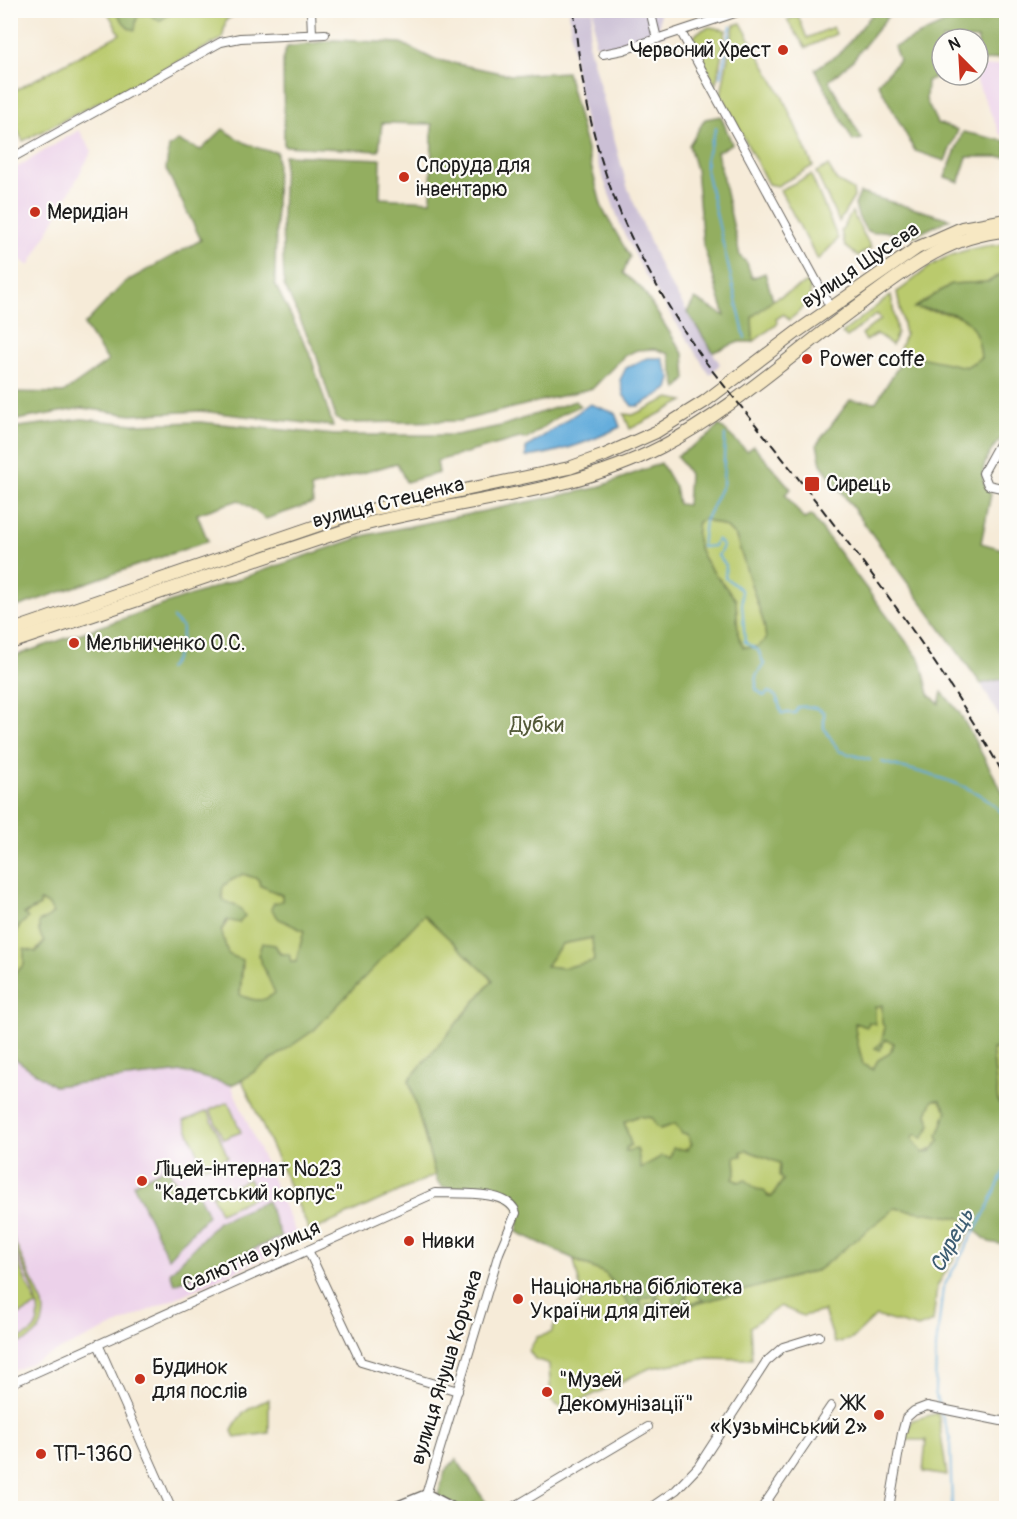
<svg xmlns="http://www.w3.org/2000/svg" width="1017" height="1519" font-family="Pangolin,sans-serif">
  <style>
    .built { fill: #ecd1ea }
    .industrial { fill: #cbbfd5 }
    .green { fill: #baca6d; stroke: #6b7344; stroke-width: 1.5 }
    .forest { fill: #93ae60; stroke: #58653e; stroke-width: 1.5; fill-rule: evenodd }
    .water { fill: #65addc; stroke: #40647c; stroke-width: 1.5 }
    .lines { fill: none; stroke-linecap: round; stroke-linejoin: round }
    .stream { stroke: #65addc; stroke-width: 2 }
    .minor-casing { stroke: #68645e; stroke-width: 10 }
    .tertiary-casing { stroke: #68645e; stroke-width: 13 }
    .secondary-casing { stroke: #68645e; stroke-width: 14 }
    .minor { stroke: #fff; stroke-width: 8 }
    .tertiary { stroke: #fff; stroke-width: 10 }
    .secondary { stroke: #f7e8c3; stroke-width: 12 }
    .rail { stroke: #1c1c1c; stroke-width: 2; stroke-dasharray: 9 4.5; stroke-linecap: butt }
    .poi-dot { fill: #c8321e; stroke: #fdfcf7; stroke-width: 2 }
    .labels { text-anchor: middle; stroke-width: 4.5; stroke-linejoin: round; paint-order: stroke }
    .poi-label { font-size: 21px; fill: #1c1c1c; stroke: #fdfcf7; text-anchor: start }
    .street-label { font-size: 21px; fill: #1c1c1c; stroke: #fdfcf7 }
    .park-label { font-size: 21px; fill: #535938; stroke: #fdfcf7 }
    .water-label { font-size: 22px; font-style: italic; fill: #3d5d72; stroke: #fdfcf7 }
  </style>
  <rect width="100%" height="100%" fill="#fdfcf7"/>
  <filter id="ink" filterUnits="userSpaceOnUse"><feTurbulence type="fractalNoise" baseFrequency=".0167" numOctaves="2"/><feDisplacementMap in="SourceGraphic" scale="12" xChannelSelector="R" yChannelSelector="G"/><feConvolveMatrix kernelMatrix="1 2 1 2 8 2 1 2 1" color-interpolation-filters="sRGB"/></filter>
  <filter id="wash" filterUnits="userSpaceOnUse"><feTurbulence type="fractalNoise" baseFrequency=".008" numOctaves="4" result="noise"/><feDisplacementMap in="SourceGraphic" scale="24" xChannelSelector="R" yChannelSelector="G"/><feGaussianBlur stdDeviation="1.35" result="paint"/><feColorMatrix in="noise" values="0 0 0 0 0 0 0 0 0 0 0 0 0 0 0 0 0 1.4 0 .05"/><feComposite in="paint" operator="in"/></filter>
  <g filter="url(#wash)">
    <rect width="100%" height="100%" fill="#f6ebd8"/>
    <!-- built -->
    <g class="built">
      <path d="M1006 64V137L1000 134 974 75H978V68Z"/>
      <path d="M79 130 92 151 29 266 11 253V171Z"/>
      <path d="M10 1055 54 1086 183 1072 231 1085 300 1242 11 1372Z"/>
    </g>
    <!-- industrial -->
    <g class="industrial">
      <path d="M569 11H593L588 43 627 186 662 271 720 364 710 375 644 273 622 229 588 136 575 72Z"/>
      <path d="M594 11H660L659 29 667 34 618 48 595 44Z"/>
      <path d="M1006 678V729L981 684Z"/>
    </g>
    <!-- green -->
    <g class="green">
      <path d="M107 11H241L226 20 222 39 23 141 11 118 10 93 120 34Z"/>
      <path d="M798 16 807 38 833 27 836 34 806 48 787 20Z"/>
      <path d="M741 23 783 98 813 166 777 186 768 184 721 94 734 25Z"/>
      <path d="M710 27 726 30 716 85 693 42C694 32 701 30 710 27Z"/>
      <path d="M828 166 837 181 853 190 854 197 839 222 816 172Z"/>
      <path d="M811 175 838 239 818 260 780 190Z"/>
      <path d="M852 212 871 248 858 256 845 246 841 231Z"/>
      <path d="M1006 244V271L988 282 951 284 915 308C953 316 977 308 981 357L967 367 898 354 905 335 897 292C910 284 921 272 934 264 957 250 981 246 1006 244Z"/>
      <path d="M808 282C817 297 800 312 789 320L784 314 776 319 778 323 753 342 752 317 773 300Z"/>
      <path d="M891 295 897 333 892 345 877 334 866 341 862 334 881 319 877 314 847 337 842 333Z"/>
      <path d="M669 398 684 401 630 429 624 414 633 415Z"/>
      <path d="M704 519 726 527 736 537 764 624 766 639 757 647H743L738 634 736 600C720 578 689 553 698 522Z"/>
      <path d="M243 874 258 879 261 886 282 895 284 898 274 910 286 922 304 931 296 962C286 962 280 953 275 945L258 955 274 988 275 993C263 1003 253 1001 240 995L243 964 228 954 221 931 237 907 223 900 222 887 231 879Z"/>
      <path d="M40 901 49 905 53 913 39 931 44 942 16 973 11 967C11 948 13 936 23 921L24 914 40 906Z"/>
      <path d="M423 914 493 980 409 1080 435 1175 310 1232 242 1080 314 1030Z"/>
      <path d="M592 938 594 961 563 968 545 966 562 944Z"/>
      <path d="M882 1005 885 1027 880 1049 885 1038 894 1043 890 1054 878 1060 873 1069 863 1065C860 1048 855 1042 855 1023L867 1026 875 1007Z"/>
      <path d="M992 1048H1006V1106L998 1103Z"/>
      <path d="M933 1100H940L947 1111 938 1135 940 1140 935 1148 923 1153 911 1138 916 1134 922 1138 927 1113Z"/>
      <path d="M228 1102 241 1132 223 1139 210 1110Z"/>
      <path d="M208 1111 228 1157 204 1167 184 1121Z"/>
      <path d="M638 1116 652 1118 660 1129 675 1124 687 1134 692 1145 670 1158 640 1168 638 1151H626V1148L631 1145 624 1121Z"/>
      <path d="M746 1150 780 1163 783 1180 772 1197 733 1179 736 1172 735 1156 742 1155 741 1152Z"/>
      <path d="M249 1179 257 1196 220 1213 212 1195Z"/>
      <path d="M894 1208 960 1218 972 1228 937 1286 933 1322 918 1328 876 1316 852 1339 835 1343 824 1311 803 1316 780 1306 750 1327 752 1359 708 1358 650 1368 563 1409 551 1401 549 1364 535 1359 529 1351 537 1337 551 1333 557 1318 574 1310 583 1300 574 1260 606 1274 635 1313 656 1319 664 1313 818 1270Z"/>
      <path d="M10 1232 43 1304C47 1327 35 1342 12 1344L11 1339C67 1336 22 1268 11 1241Z"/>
      <path d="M11 1247 37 1306 11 1319H10Z"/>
      <path d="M687 1279 703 1300 686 1304 687 1287 682 1289 677 1307 663 1310 661 1300 647 1305 658 1313 655 1317 642 1306 639 1299 647 1298Z"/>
      <path d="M269 1399V1433L235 1438 232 1431C239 1412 251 1407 269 1399Z"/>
      <path d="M938 1413 947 1476 923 1472 926 1440H906L912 1420Z"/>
    </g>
    <!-- forest -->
    <g class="forest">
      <path d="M115 11H175L159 21C151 14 146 12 137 17L135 30 128 28Z"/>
      <path d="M875 11H892L853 60 829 81 862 139 853 141 815 69 840 53Z"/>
      <path d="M972 11H1006V57L978 62V39H942V75L927 81 926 100 937 123 958 130 945 161 915 151 878 83 899 60 894 47Z"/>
      <path d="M334 40 401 43 433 59 511 75 567 72 602 208 630 257 623 273 642 289 684 355 686 379 677 389 669 354 655 349 637 350 624 356 593 388 460 421 348 423 336 419 316 354 284 285 282 218 284 155 381 159 380 198 431 201 432 124 382 123 379 151 284 146 283 57 287 47Z"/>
      <path d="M721 116 732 144 717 152 740 256 747 263 752 278 765 273 773 300 752 317 753 342H739L713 352 687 312 695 299 725 316 703 244 696 170 689 145 705 119Z"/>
      <path d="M223 129C239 141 257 150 277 152L275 284 310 354 333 426 200 411 131 415 82 408 11 421V392L63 393 108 361 84 325 125 282 201 240 166 169 169 147 178 141 201 150Z"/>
      <path d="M963 132 1006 141V157H967L959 182 945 177Z"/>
      <path d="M860 193 950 219 914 236 882 231 873 233 866 230 858 216 855 205Z"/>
      <path d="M1006 271V433C990 449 972 475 991 494L981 543 1006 550V678L981 684 821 464 817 444 850 400 876 402 906 354 966 367 981 358C977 311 953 312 914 308L951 284 988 282Z"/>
      <path d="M575 401 580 406 562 414 527 439 520 438 437 461 439 473 406 482 397 463 311 488 313 503 266 519 239 500 197 514 208 541 11 609V428L82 419 134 424 200 422 335 435H456L501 426Z"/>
      <path d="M719 425 747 451 754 446 791 489 785 494 804 519 811 515 921 661 929 694 939 704 942 692 959 712 1006 798V1048L992 1049 998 1103 1006 1106V1245L989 1242 960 1218 895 1208 818 1270 664 1313 656 1319 635 1313 606 1274 517 1232C530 1184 474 1190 442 1187L437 1181 409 1080 493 980 424 915 314 1030 242 1080 231 1085 183 1072 54 1086 10 1055 11 967 16 972 24 965V949L36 952 44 943 39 931V921L47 919 53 913 49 905 40 901V906L24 914 28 918 15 930 11 946V657L367 535 596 488 661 463 675 487 678 504 687 505 689 474 677 456 710 435ZM704 519 726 527 736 537 764 624 766 639 757 647H743L738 634 736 600C720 578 689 553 698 522ZM243 874 258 879 261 886 282 895V901L274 903 271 909 279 919 304 931 296 962H291L289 954H280L275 945 262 943 258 955 275 993C263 1003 253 1001 240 995L242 960 228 954 221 930 227 920 239 923 245 916 240 908 223 900C218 881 232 882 243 874ZM592 938 594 961 563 968 546 966 562 944ZM882 1005V1023L885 1028 881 1043 875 1048 880 1050 886 1039 894 1043 890 1053 878 1060 873 1069 863 1065C860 1049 855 1041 855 1023L867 1027 869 1022 875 1024V1007ZM933 1100H940L947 1111 938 1135 940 1140 930 1152 923 1153 912 1138 916 1134 923 1138 931 1125 927 1113ZM638 1116 652 1118 655 1125 660 1129 675 1124 682 1134H687L692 1144 687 1150 673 1148 670 1158 662 1156 641 1168 637 1149 626 1151V1148L631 1145 624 1122ZM746 1150 780 1163 779 1176 783 1180 772 1197H768L764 1190 756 1189 746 1180 738 1182 733 1179 736 1172 735 1157 742 1156 741 1152ZM687 1279 693 1291 703 1300 686 1304 684 1300 690 1290 687 1287 673 1298 676 1307 663 1310 659 1298 655 1299 656 1303 646 1304 658 1312 655 1317 642 1306 639 1299 652 1296 654 1298 659 1293Z"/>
      <path d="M167 1166 180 1190 194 1185 208 1215 168 1258 133 1184Z"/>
      <path d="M267 1201 281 1237 175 1284 170 1273 218 1222Z"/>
      <path d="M456 1459 490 1508H459L438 1495 445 1471Z"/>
    </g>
    <!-- water -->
    <g class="water">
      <path d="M647 358H662L671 378 668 389 639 406H632L624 396 620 380 626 368Z"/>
      <path d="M590 404 615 413 620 427C590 442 559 453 526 457V448Z"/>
    </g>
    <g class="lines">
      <!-- stream -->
      <g class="stream">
        <path d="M721 77 731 26"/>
        <path d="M716 128 706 158V170L745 338"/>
        <path d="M725 435 723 484 705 521 702 547 714 546 717 539 723 546 718 556 726 565 725 577 741 590 745 642 758 650 764 664 756 676V689L764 696 768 692C780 696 778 703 781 713H795L798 707C807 706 817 706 824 713V728L839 751 870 760"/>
        <path d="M168 669C179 655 182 646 182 627L173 618"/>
        <path d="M882 762C923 774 979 782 1006 818"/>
        <path d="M938 1403 935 1392 936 1348 943 1288 986 1211 1006 1167"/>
        <path d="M941 1413 950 1439 952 1508"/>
      </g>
    </g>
  </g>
  <g filter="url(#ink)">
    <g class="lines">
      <defs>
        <g id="minor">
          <path d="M311 10 312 34"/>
          <path d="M650 10 657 39"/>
          <path d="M681 32 831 308"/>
          <path d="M603 54 623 50 744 10"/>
          <path d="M10 159 221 42 240 38 325 34"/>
          <path d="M1006 437 999 444 983 473 988 485 1006 489"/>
          <path d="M308 1250 361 1362 458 1391"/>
          <path d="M98 1344 171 1508"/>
          <path d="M10 1384 435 1193C456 1194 509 1189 516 1213L499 1253 422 1508"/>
          <path d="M512 1508 648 1427"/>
          <path d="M650 1508 676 1490 698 1467 766 1362 783 1347 819 1336"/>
          <path d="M762 1508 831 1406"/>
          <path d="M889 1508 902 1433 906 1418 914 1411 927 1406 1006 1422"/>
        </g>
        <path id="tertiary" d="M395 1508 427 1495 452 1508"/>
        <g id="secondary">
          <path d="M10 631 351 514 569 468 605 455 656 432 704 402 798 331 917 248 962 228 1006 220"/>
          <path d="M10 643 355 527C456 499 566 496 661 447 734 409 796 350 863 302 907 269 949 235 1006 231"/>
        </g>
      </defs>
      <!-- minor casing -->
      <use href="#minor" class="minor-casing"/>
      <!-- tertiary casing -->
      <use href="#tertiary" class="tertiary-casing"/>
      <!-- secondary casing -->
      <use href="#secondary" class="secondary-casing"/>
      <!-- minor -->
      <use href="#minor" class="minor"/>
      <!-- tertiary -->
      <use href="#tertiary" class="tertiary"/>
      <!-- secondary -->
      <use href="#secondary" class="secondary"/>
      <!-- rail -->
      <g class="rail">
        <path d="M574 10C580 89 599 174 635 245 657 288 682 331 711 369 736 401 762 432 787 464 866 565 945 667 1006 779"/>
        <path d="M1006 1508V1505"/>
      </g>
    </g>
  </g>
  <!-- markers -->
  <g class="poi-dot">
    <circle cx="783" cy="50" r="6"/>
    <circle cx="404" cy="177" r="6"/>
    <circle cx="35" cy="212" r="6"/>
    <circle cx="807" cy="359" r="6"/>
    <rect x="804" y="476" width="16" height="16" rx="3"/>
    <circle cx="74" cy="643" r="6"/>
    <circle cx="142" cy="1181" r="6"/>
    <circle cx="409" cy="1241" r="6"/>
    <circle cx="518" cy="1299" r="6"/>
    <circle cx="140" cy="1379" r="6"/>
    <circle cx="547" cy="1392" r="6"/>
    <circle cx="879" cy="1415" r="6"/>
    <circle cx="41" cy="1454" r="6"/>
  </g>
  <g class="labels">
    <!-- poi labels -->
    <g class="poi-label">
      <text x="771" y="57" text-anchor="end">Червоний Хрест</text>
      <text x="416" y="172">Споруда для<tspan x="416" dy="24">інвентарю</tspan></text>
      <text x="47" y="219">Меридіан</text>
      <text x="819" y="366">Power coffe</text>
      <text x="826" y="491">Сирець</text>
      <text x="86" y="650">Мельниченко О.С.</text>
      <text x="154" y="1176">Ліцей-інтернат №23<tspan x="154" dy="24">"Кадетський корпус"</tspan></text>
      <text x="421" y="1248">Нивки</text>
      <text x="530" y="1294">Національна бібліотека<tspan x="530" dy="24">України для дітей</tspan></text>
      <text x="152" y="1374">Будинок<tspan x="152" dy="24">для послів</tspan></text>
      <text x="559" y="1387">"Музей<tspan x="559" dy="24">Декомунізації"</tspan></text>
      <text x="867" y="1410" text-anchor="end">ЖК<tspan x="867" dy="24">«Кузьмінський 2»</tspan></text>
      <text x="53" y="1461">ТП-1360</text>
    </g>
    <!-- street labels -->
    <g class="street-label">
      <text transform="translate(860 265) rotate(-34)" y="7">вулиця Щусєва</text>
      <text transform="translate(388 502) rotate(-14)" y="7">вулиця Стеценка</text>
      <text transform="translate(251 1256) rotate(-24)" y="7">Салютна вулиця</text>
      <text transform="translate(446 1367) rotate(-73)" y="7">вулиця Януша Корчака</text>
    </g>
    <!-- park labels -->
    <g class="park-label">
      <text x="537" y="732">Дубки</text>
    </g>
    <!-- water labels -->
    <g class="water-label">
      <text transform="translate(951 1240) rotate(-62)" y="8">Сирець</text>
    </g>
  </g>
  <!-- margin -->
  <rect width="1017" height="1519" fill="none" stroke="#fdfcf7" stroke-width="36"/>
  <!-- north arrow -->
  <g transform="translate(960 57) rotate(336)"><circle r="28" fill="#fdfcf7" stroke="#a3a29f" stroke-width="1.5"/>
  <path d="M0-4.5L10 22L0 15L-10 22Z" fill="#c8321e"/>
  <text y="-9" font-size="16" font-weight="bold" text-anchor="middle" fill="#1c1c1c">N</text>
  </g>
</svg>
